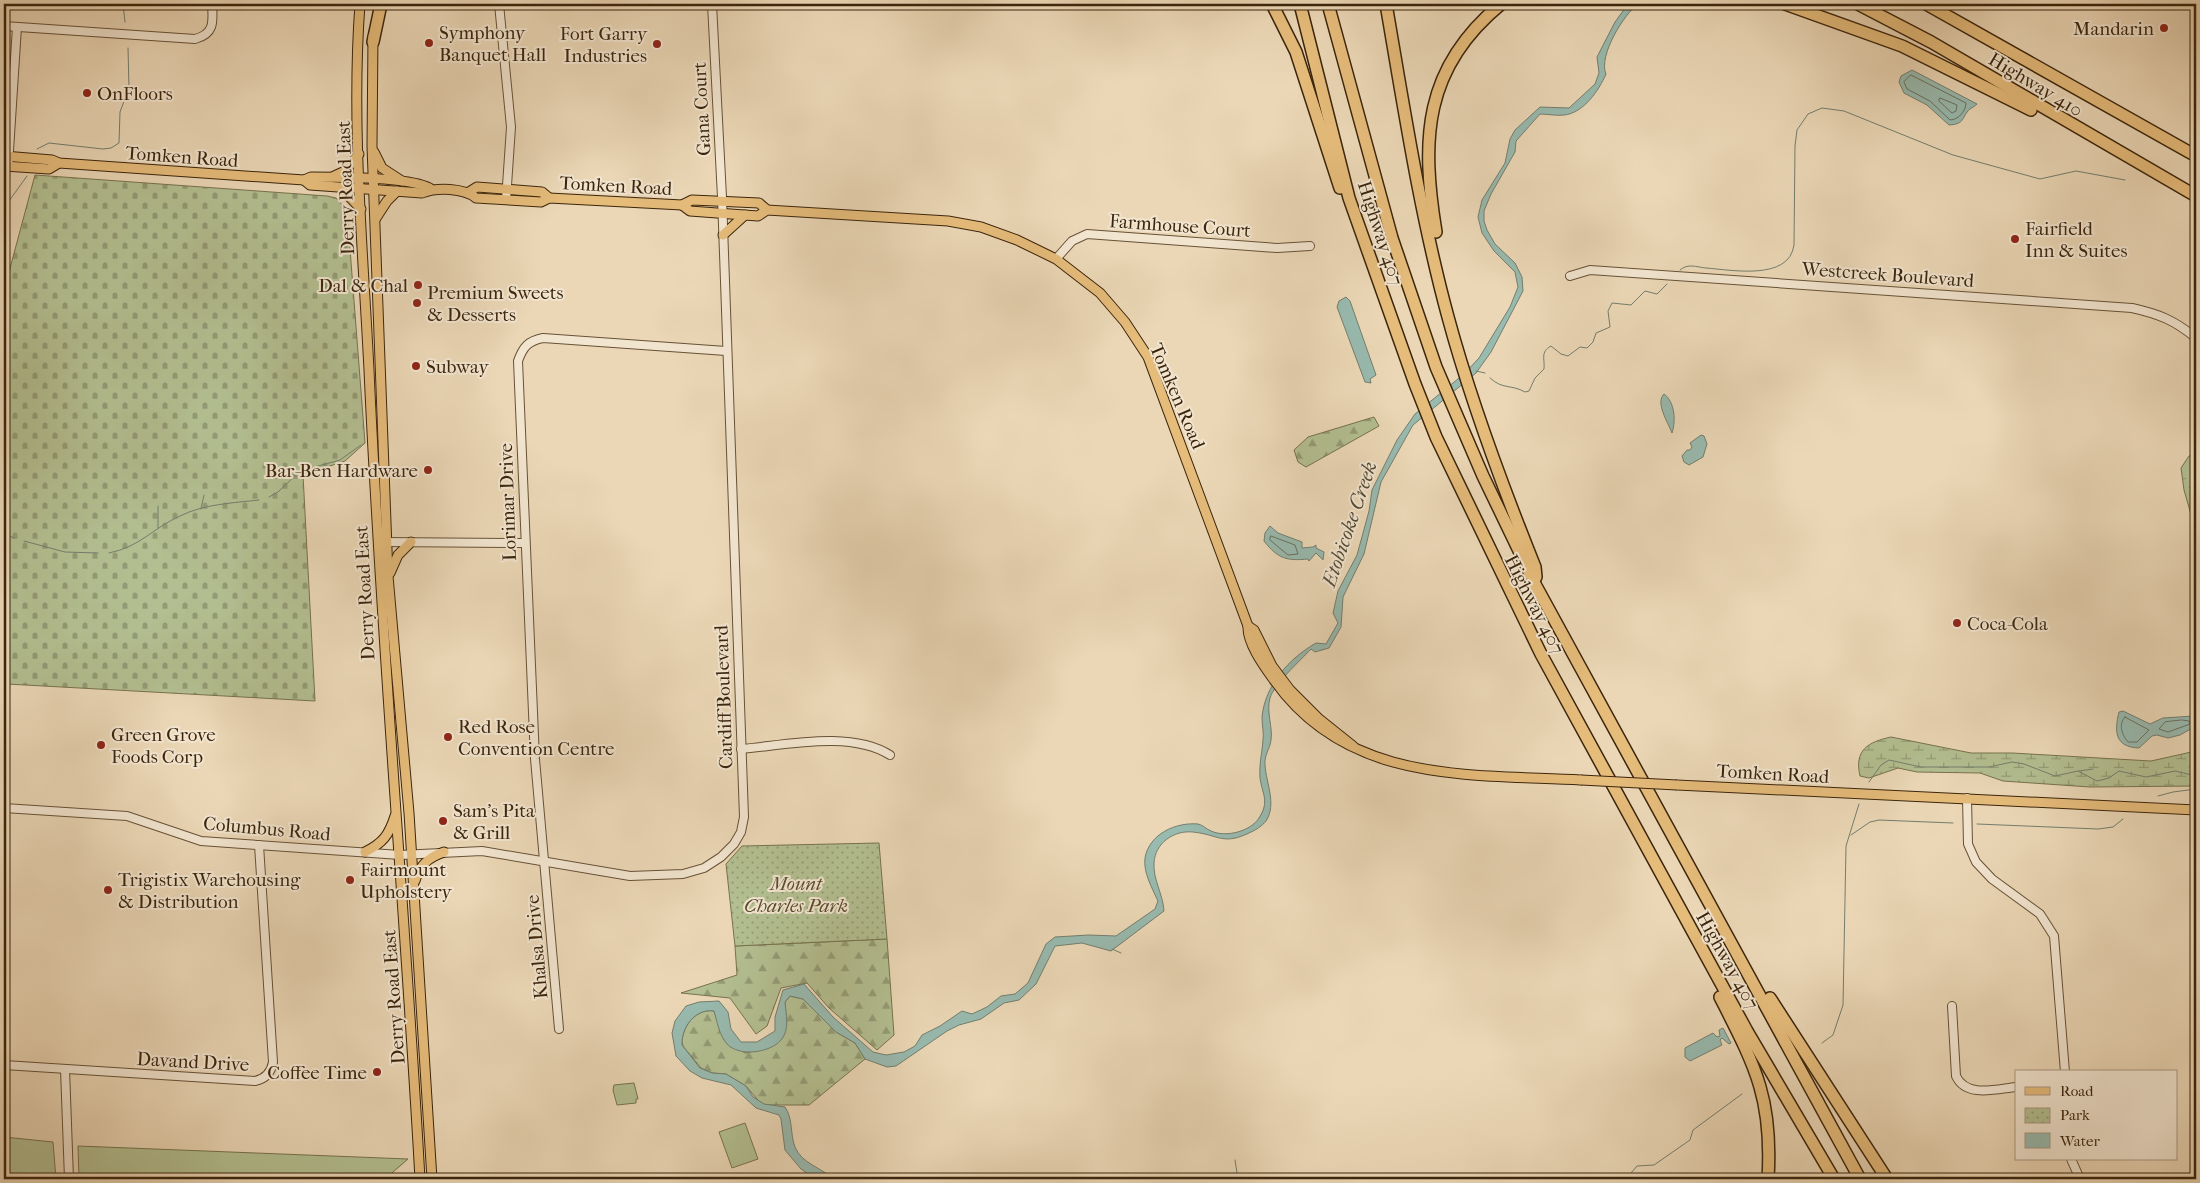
<svg xmlns="http://www.w3.org/2000/svg" width="2200" height="1183" font-family="'IM FELL French Canon',serif">
  <style>
    .grass { fill: #b3bf91; stroke: #77724e }
    .forest { fill: url(#forest-firs); stroke: #77724e }
    .wetland { fill: url(#wetland-marsh); stroke: #77724e }
    .cemetery { fill: url(#cemetery-stones); stroke: #77724e }
    .park { fill: url(#park-dots); stroke: #77724e }
    .water { fill: #98baaf; stroke: #737e6e }
    .lines { fill: none; stroke-linecap: round; stroke-linejoin: round }
    .shore { stroke: #6a705e; stroke-width: 1 }
    .stream { stroke: #737e6e; stroke-width: 1 }
    .minor-casing { stroke: #675236; stroke-width: 10 }
    .major-casing { stroke: #3b250c; stroke-width: 11 }
    .highway-casing { stroke: #3b250c; stroke-width: 14 }
    .minor { stroke: #f2e5d0; stroke-width: 8 }
    .major { stroke: #e6bc7b; stroke-width: 9 }
    .highway { stroke: #e6bc7b; stroke-width: 11 }
    .major-bridge-casing { stroke: #3b250c; stroke-width: 11; stroke-linecap: butt }
    .major-bridge { stroke: #e6bc7b; stroke-width: 9 }
    .poi-dot { fill: #8f2418; stroke: #f2e5d0; stroke-width: 2 }
    .labels { text-anchor: middle; stroke-width: 4; stroke-linejoin: round; paint-order: stroke }
    .poi-label { font-size: 19px; fill: #3b250c; stroke: #f2e5d0; text-anchor: start }
    .street-label { font-size: 19px; fill: #3b250c; stroke: #f2e5d0 }
    .park-label { font-size: 19px; font-style: italic; fill: #594c2d; stroke: #f2e5d0 }
    .water-label { font-size: 20px; font-style: italic; fill: #524a35; stroke: #f2e5d0 }
  </style>
  <defs>
    <pattern id="forest-firs" width="22" height="20" patternUnits="userSpaceOnUse" patternTransform="scale(1.25)"><rect width="22" height="20" fill="#b3bf91"/><path d="M5 1l3.5 6h-7zM16 11l3.5 6h-7z" fill="#939b75"/></pattern>
    <pattern id="wetland-marsh" width="20" height="14" patternUnits="userSpaceOnUse" patternTransform="scale(1.25)"><rect width="20" height="14" fill="#b3bf91"/><path d="M1 5h8M5 5V1M11 12h8M15 12V8" fill="none" stroke="#939b75"/></pattern>
    <pattern id="cemetery-stones" width="16" height="16" patternUnits="userSpaceOnUse" patternTransform="scale(1.25)"><rect width="16" height="16" fill="#b3bf91"/><path d="M2 7V4a2 2 0 0 1 4 0v3zM10 15v-3a2 2 0 0 1 4 0v3z" fill="#939b75"/></pattern>
    <pattern id="park-dots" width="8" height="8" patternUnits="userSpaceOnUse" patternTransform="scale(1.25)"><rect width="8" height="8" fill="#b3bf91"/><path d="M2 2h.1M6 6h.1" fill="none" stroke="#939b75" stroke-width="1.8" stroke-linecap="round"/></pattern>
  </defs>
  <rect width="100%" height="100%" fill="#ebd7b6"/>
  <filter id="stains"><feTurbulence type="fractalNoise" baseFrequency=".004" numOctaves="4"/><feColorMatrix values="0 0 0 0 .2 0 0 0 0 .09 0 0 0 0 .02 0 0 0 .5 -.17"/></filter>
  <radialGradient id="worn" r=".72"><stop offset=".6" stop-color="#630" stop-opacity="0"/><stop offset="1" stop-color="#630" stop-opacity=".3"/></radialGradient>
  <!-- grass -->
  <g class="grass">
    <path d="M634 1083 638 1099H636V1103L617 1105 613 1090 614 1085Z"/>
    <path d="M745 1123 758 1159 732 1168 719 1132Z"/>
    <path d="M4 1137 53 1142 56 1179H4Z"/>
    <path d="M78 1146 408 1159 385 1179H79Z"/>
  </g>
  <!-- forest -->
  <g class="forest">
    <path d="M1374 417 1379 426 1306 467 1298 462 1294 450 1308 437Z"/>
    <path d="M887 939 894 1035 877 1050 829 1008 807 983 781 988 767 1026 756 1034 730 998 681 993 737 975 735 946Z"/>
    <path d="M790 996 803 999 836 1032 855 1043 865 1059 809 1105H762L746 1086 726 1074 712 1073 701 1068 682 1045C681 1028 695 1008 714 1011L724 1040 745 1053C783 1045 788 1041 785 1002Z"/>
  </g>
  <!-- wetland -->
  <g class="wetland">
    <path d="M2196 452V532L2184 490 2181 468 2189 456Z"/>
    <path d="M1891 737 1971 753H2012L2151 761 2196 751V786L2090 787 2003 781 1980 773 1917 772 1898 768 1869 778 1860 776C1854 750 1868 742 1891 737Z"/>
  </g>
  <!-- cemetery -->
  <path class="cemetery" d="M35 175 327 196 336 198 347 210 365 443 345 461 303 475 315 701 7 684 5 287Z"/>
  <!-- park -->
  <path class="park" d="M879 843 887 939 735 946 726 864 742 846Z"/>
  <!-- water -->
  <g class="water">
    <path d="M1628 4H1638C1624 14 1598 56 1606 74 1599 90 1584 113 1564 115 1556 116 1548 114 1540 114L1516 141 1515 152 1491 194 1484 211V221L1487 230 1495 244 1515 263 1522 277 1523 291 1491 352 1476 373 1413 425 1381 482 1364 554 1343 597 1341 627 1329 648 1315 652 1311 649C1300 661 1274 684 1270 698 1266 712 1273 727 1271 740 1270 749 1264 755 1265 765 1266 783 1277 804 1266 821 1263 825 1256 830 1251 832 1223 846 1220 835 1193 832 1174 830 1155 843 1154 863 1153 880 1163 894 1164 911L1111 951 1082 943 1055 946 1036 984 1019 1000 1004 1003 981 1019 959 1025 947 1031 896 1066 887 1067 865 1059 855 1043 836 1032 803 999 790 996 785 1002C786 1014 790 1030 781 1040 770 1053 739 1057 727 1044 719 1035 717 1021 714 1011 695 1008 681 1028 682 1045L700 1068 712 1073 726 1074 746 1086 753 1097 764 1104 785 1107C793 1118 790 1134 795 1147 802 1164 821 1167 833 1179H815L801 1169 785 1150 781 1119 779 1115 756 1108 731 1085 702 1078 690 1071 676 1056 672 1033 675 1021 686 1006 699 1002 719 1001 728 1012 731 1029 741 1042H757L775 1031V1017L783 990 804 984 833 1017 873 1052 886 1055 904 1052 915 1046 922 1035 940 1026 962 1011 972 1014 987 1007 1001 996 1015 994 1028 983 1046 944 1055 937 1089 935 1116 936 1155 909 1158 901C1152 888 1143 872 1145 858 1149 834 1176 822 1198 824 1203 825 1206 829 1211 831 1226 838 1251 831 1259 818 1270 801 1262 794 1260 778 1259 764 1262 754 1263 740 1264 733 1262 725 1262 717 1265 686 1288 659 1316 643L1326 644 1338 623 1333 613 1338 591 1357 555 1369 511 1372 490 1397 440 1415 414 1464 374 1479 358 1510 307 1518 287 1515 272 1494 251 1482 233 1478 217 1482 200 1505 163 1510 139 1515 130 1540 107 1569 108 1595 84 1599 73 1597 57 1615 22Z"/>
    <path d="M1912 70 1977 104C1975 106 1973 107 1970 109 1961 117 1966 124 1949 125L1927 105 1904 93 1899 82 1901 76Z"/>
    <path d="M1346 297 1350 301 1376 375 1370 379 1371 383 1365 382 1337 307 1339 301Z"/>
    <path d="M1664 394C1675 402 1676 421 1672 433 1668 422 1655 403 1664 394Z"/>
    <path d="M1701 435 1704 436 1707 444 1703 457 1689 465 1684 462 1682 456 1687 450H1690L1692 447 1690 443Z"/>
    <path d="M1270 526 1278 533 1302 542V548L1313 547 1316 545V548L1324 552 1323 560 1316 553 1309 561 1308 559C1287 561 1278 559 1264 541L1265 533Z"/>
    <path d="M2123 711 2150 724 2163 718 2194 716 2196 719V726L2180 735 2168 738 2157 735 2152 736 2139 748C2115 747 2114 732 2119 712Z"/>
    <path d="M1723 1028 1731 1043 1729 1044 1722 1038 1720 1040 1722 1045 1690 1061 1685 1057V1048L1713 1033 1717 1037 1720 1036 1719 1030Z"/>
  </g>
  <g class="lines">
    <!-- shore -->
    <g class="shore">
      <path d="M1911 75 1966 103C1966 111 1958 120 1950 120L1930 101 1907 89 1904 82Z"/>
      <path d="M1940 98 1957 105 1956 111 1952 113 1939 101Z"/>
      <path d="M1271 536 1295 545 1298 554 1288 555 1270 540Z"/>
      <path d="M2125 717 2149 730 2137 742H2128C2122 735 2118 724 2125 717Z"/>
      <path d="M2182 720 2189 721 2190 724 2168 732 2159 729 2165 722Z"/>
    </g>
    <!-- stream -->
    <g class="stream">
      <path d="M123 4 125 22"/>
      <path d="M37 149 49 143 103 149 111 148 119 143 120 112 129 88 128 48"/>
      <path d="M4 208 27 176"/>
      <path d="M1680 270C1688 263 1696 267 1706 268 1732 270 1789 281 1794 245L1795 146 1797 130 1808 114 1822 108 1844 111 1953 155 2040 179 2076 171 2125 180"/>
      <path d="M1476 371 1485 373"/>
      <path d="M1490 378C1503 390 1511 384 1525 392L1529 391 1535 378 1544 369C1545 359 1540 352 1551 346L1561 354 1568 356 1580 347 1587 348 1593 342 1596 333 1610 327 1608 311 1612 303 1631 305 1645 291 1657 294 1667 284"/>
      <path d="M2194 477 2196 505"/>
      <path d="M269 497 278 492 300 471 340 460 361 445"/>
      <path d="M201 509 204 495"/>
      <path d="M158 528V506"/>
      <path d="M4 534 14 538"/>
      <path d="M24 541 65 552 98 553"/>
      <path d="M109 553C140 547 153 528 180 516 204 504 233 503 259 500"/>
      <path d="M2079 771 2093 769"/>
      <path d="M1869 782 1881 765 1889 760 1921 767H1989L2012 762 2024 764 2055 776 2078 771 2097 781 2109 778 2119 771 2146 777 2175 771 2196 776"/>
      <path d="M2158 796 2173 792 2196 789"/>
      <path d="M1977 824 2098 829 2113 827 2123 819"/>
      <path d="M1851 835 1870 822 1879 820 1953 823"/>
      <path d="M1112 949 1121 953"/>
      <path d="M1822 1043 1833 1035 1843 1005 1846 846 1859 804"/>
      <path d="M1235 1160 1238 1179"/>
      <path d="M1626 1179 1637 1166 1654 1165 1690 1140 1693 1130 1742 1094"/>
    </g>
    <defs>
      <g id="minor">
        <path d="M499 4 511 127 506 200"/>
        <path d="M4 26 195 39C215 34 213 21 212 4"/>
        <path d="M8 166 17 27"/>
        <path d="M1056 259 1072 241 1087 234 1277 248 1310 246"/>
        <path d="M1570 276 1590 270 2132 308C2159 314 2174 320 2196 338"/>
        <path d="M382 542 525 543"/>
        <path d="M741 749C786 745 851 730 890 755"/>
        <path d="M1967 798 1968 844 1976 862 1992 879 2040 914 2054 936 2065 1072"/>
        <path d="M4 808 127 816 201 841 400 855 482 851 630 876 683 874 704 868 721 857 734 844 741 832 744 817 722 197 712 4"/>
        <path d="M1952 1006 1956 1076C1966 1098 1996 1089 2016 1087"/>
        <path d="M559 1029 535 759 518 361C523 347 528 341 543 338L726 351"/>
        <path d="M4 1065 255 1081C265 1079 271 1073 273 1062L259 845"/>
        <path d="M65 1069 69 1179"/>
        <path d="M2071 1159 2080 1179"/>
      </g>
      <g id="major">
        <path d="M360 4C351 124 363 249 369 370 381 640 405 909 420 1179"/>
        <path d="M373 36 372 146 388 576 409 813 432 1179"/>
        <path d="M374 152 382 168 402 181"/>
        <path d="M4 156 52 160 59 163 304 180 311 177C335 177 415 177 431 189"/>
        <path d="M4 166 49 169 59 163"/>
        <path d="M334 176 345 171 359 154"/>
        <path d="M304 180 310 185 422 193C437 187 464 188 476 198L541 202 549 198 682 205 692 200 759 203 767 210"/>
        <path d="M341 188 361 209"/>
        <path d="M469 192 477 187 542 192 549 198"/>
        <path d="M682 205 690 211 758 216 767 210 948 221 981 227 1017 240 1056 259 1100 293 1125 322 1148 357 1248 626C1247 643 1264 666 1274 680 1347 784 1468 774 1581 780"/>
        <path d="M376 218 387 201 397 191"/>
        <path d="M723 235 745 215"/>
        <path d="M390 573 398 555 411 542"/>
        <path d="M1248 626 1254 630 1272 666 1290 690 1318 718 1353 746"/>
        <path d="M1677 785 2196 810"/>
        <path d="M365 852C383 843 389 835 395 816"/>
        <path d="M415 881C419 865 429 857 444 852"/>
      </g>
      <g id="highway">
        <path d="M1272 4 1296 52 1340 188"/>
        <path d="M1300 4 1349 198 1415 384 1436 437 1541 654 1747 1031 1834 1179"/>
        <path d="M1328 4 1392 238 1436 367 1483 476 1536 586 1860 1179"/>
        <path d="M1386 4C1404 108 1420 214 1448 317 1471 402 1502 485 1535 567L1536 577"/>
        <path d="M1785 4 1902 46 2031 110"/>
        <path d="M1858 4 1931 42 2196 196"/>
        <path d="M1926 4 2196 156"/>
        <path d="M373 42 381 4"/>
        <path d="M1436 232C1421 140 1423 68 1501 4"/>
        <path d="M1720 997C1755 1066 1773 1098 1768 1179"/>
        <path d="M1770 998 1887 1179"/>
      </g>
    </defs>
    <!-- minor casing -->
    <use href="#minor" class="minor-casing"/>
    <!-- major casing -->
    <use href="#major" class="major-casing"/>
    <!-- highway casing -->
    <use href="#highway" class="highway-casing"/>
    <!-- minor -->
    <use href="#minor" class="minor"/>
    <!-- major -->
    <use href="#major" class="major"/>
    <!-- highway -->
    <use href="#highway" class="highway"/>
    <defs>
      <path id="major-bridge" d="M1581 780 1677 785"/>
    </defs>
    <!-- major-bridge casing -->
    <use href="#major-bridge" class="major-bridge-casing"/>
    <!-- major-bridge -->
    <use href="#major-bridge" class="major-bridge"/>
  </g>
  <!-- markers -->
  <g class="poi-dot">
    <circle cx="2164" cy="28" r="5"/>
    <circle cx="429" cy="43" r="5"/>
    <circle cx="657" cy="44" r="5"/>
    <circle cx="87" cy="93" r="5"/>
    <circle cx="2015" cy="239" r="5"/>
    <circle cx="418" cy="285" r="5"/>
    <circle cx="417" cy="303" r="5"/>
    <circle cx="416" cy="366" r="5"/>
    <circle cx="428" cy="470" r="5"/>
    <circle cx="1957" cy="623" r="5"/>
    <circle cx="448" cy="737" r="5"/>
    <circle cx="101" cy="745" r="5"/>
    <circle cx="443" cy="821" r="5"/>
    <circle cx="350" cy="880" r="5"/>
    <circle cx="108" cy="890" r="5"/>
    <circle cx="377" cy="1072" r="5"/>
  </g>
  <g class="labels">
    <!-- poi labels -->
    <g class="poi-label">
      <text x="2154" y="35" text-anchor="end">Mandarin</text>
      <text x="439" y="39">Symphony<tspan x="439" dy="22">Banquet Hall</tspan></text>
      <text x="647" y="40" text-anchor="end">Fort Garry<tspan x="647" dy="22">Industries</tspan></text>
      <text x="97" y="100">OnFloors</text>
      <text x="2025" y="235">Fairfield<tspan x="2025" dy="22">Inn &amp; Suites</tspan></text>
      <text x="408" y="292" text-anchor="end">Dal &amp; Chal</text>
      <text x="427" y="299">Premium Sweets<tspan x="427" dy="22">&amp; Desserts</tspan></text>
      <text x="426" y="373">Subway</text>
      <text x="418" y="477" text-anchor="end">Bar-Ben Hardware</text>
      <text x="1967" y="630">Coca-Cola</text>
      <text x="458" y="733">Red Rose<tspan x="458" dy="22">Convention Centre</tspan></text>
      <text x="111" y="741">Green Grove<tspan x="111" dy="22">Foods Corp</tspan></text>
      <text x="453" y="817">Sam’s Pita<tspan x="453" dy="22">&amp; Grill</tspan></text>
      <text x="360" y="876">Fairmount<tspan x="360" dy="22">Upholstery</tspan></text>
      <text x="118" y="886">Trigistix Warehousing<tspan x="118" dy="22">&amp; Distribution</tspan></text>
      <text x="367" y="1079" text-anchor="end">Coffee Time</text>
    </g>
    <!-- street labels -->
    <g class="street-label">
      <text transform="translate(2036 84) rotate(31)" y="7">Highway 410</text>
      <text transform="translate(701 109) rotate(-93)" y="7">Gana Court</text>
      <text transform="translate(182 156) rotate(4)" y="7">Tomken Road</text>
      <text transform="translate(616 185) rotate(3)" y="7">Tomken Road</text>
      <text transform="translate(345 188) rotate(-92)" y="7">Derry Road East</text>
      <text transform="translate(1180 225) rotate(4)" y="7">Farmhouse Court</text>
      <text transform="translate(1381 233) rotate(72)" y="7">Highway 407</text>
      <text transform="translate(1888 274) rotate(4)" y="7">Westcreek Boulevard</text>
      <text transform="translate(1178 396) rotate(67)" y="7">Tomken Road</text>
      <text transform="translate(507 502) rotate(-92)" y="7">Lorimar Drive</text>
      <text transform="translate(364 593) rotate(-93)" y="7">Derry Road East</text>
      <text transform="translate(1535 604) rotate(63)" y="7">Highway 407</text>
      <text transform="translate(723 697) rotate(-92)" y="7">Cardiff Boulevard</text>
      <text transform="translate(1773 773) rotate(3)" y="7">Tomken Road</text>
      <text transform="translate(267 828) rotate(5)" y="7">Columbus Road</text>
      <text transform="translate(536 947) rotate(-95)" y="7">Khalsa Drive</text>
      <text transform="translate(1728 960) rotate(61)" y="7">Highway 407</text>
      <text transform="translate(393 997) rotate(-94)" y="7">Derry Road East</text>
      <text transform="translate(193 1061) rotate(3)" y="7">Davand Drive</text>
    </g>
    <!-- park labels -->
    <g class="park-label">
      <text x="796" y="890">Mount<tspan x="796" dy="22">Charles Park</tspan></text>
    </g>
    <!-- water labels -->
    <g class="water-label">
      <text transform="translate(1349 524) rotate(-71)" y="7">Etobicoke Creek</text>
    </g>
  </g>
  <!-- margin -->
  <rect width="2200" height="1183" fill="none" stroke="#ebd7b6" stroke-width="20"/>
  <rect x="5" y="5" width="2190" height="1173" fill="none" stroke="#3b250c" stroke-width="2.5"/>
  <rect x="10" y="10" width="2180" height="1163" fill="none" stroke="#3b250c"/>
  <!-- legend -->
  <rect x="2015" y="1070" width="162" height="90" fill="#f2e5d0" stroke="#a99882"/>
  <rect x="2025" y="1087" width="25" height="8" fill="#e6bc7b" stroke="#a99882"/>
  <text x="2060" y="1096" font-size="15" fill="#3b250c">Road</text>
  <rect x="2025" y="1108" width="25" height="15" fill="url(#park-dots)" stroke="#a99882"/>
  <text x="2060" y="1120" font-size="15" fill="#3b250c">Park</text>
  <rect x="2025" y="1133" width="25" height="15" fill="#98baaf" stroke="#a99882"/>
  <text x="2060" y="1146" font-size="15" fill="#3b250c">Water</text>
  <rect width="100%" height="100%" filter="url(#stains)"/>
  <rect width="100%" height="100%" fill="url(#worn)"/>
</svg>
